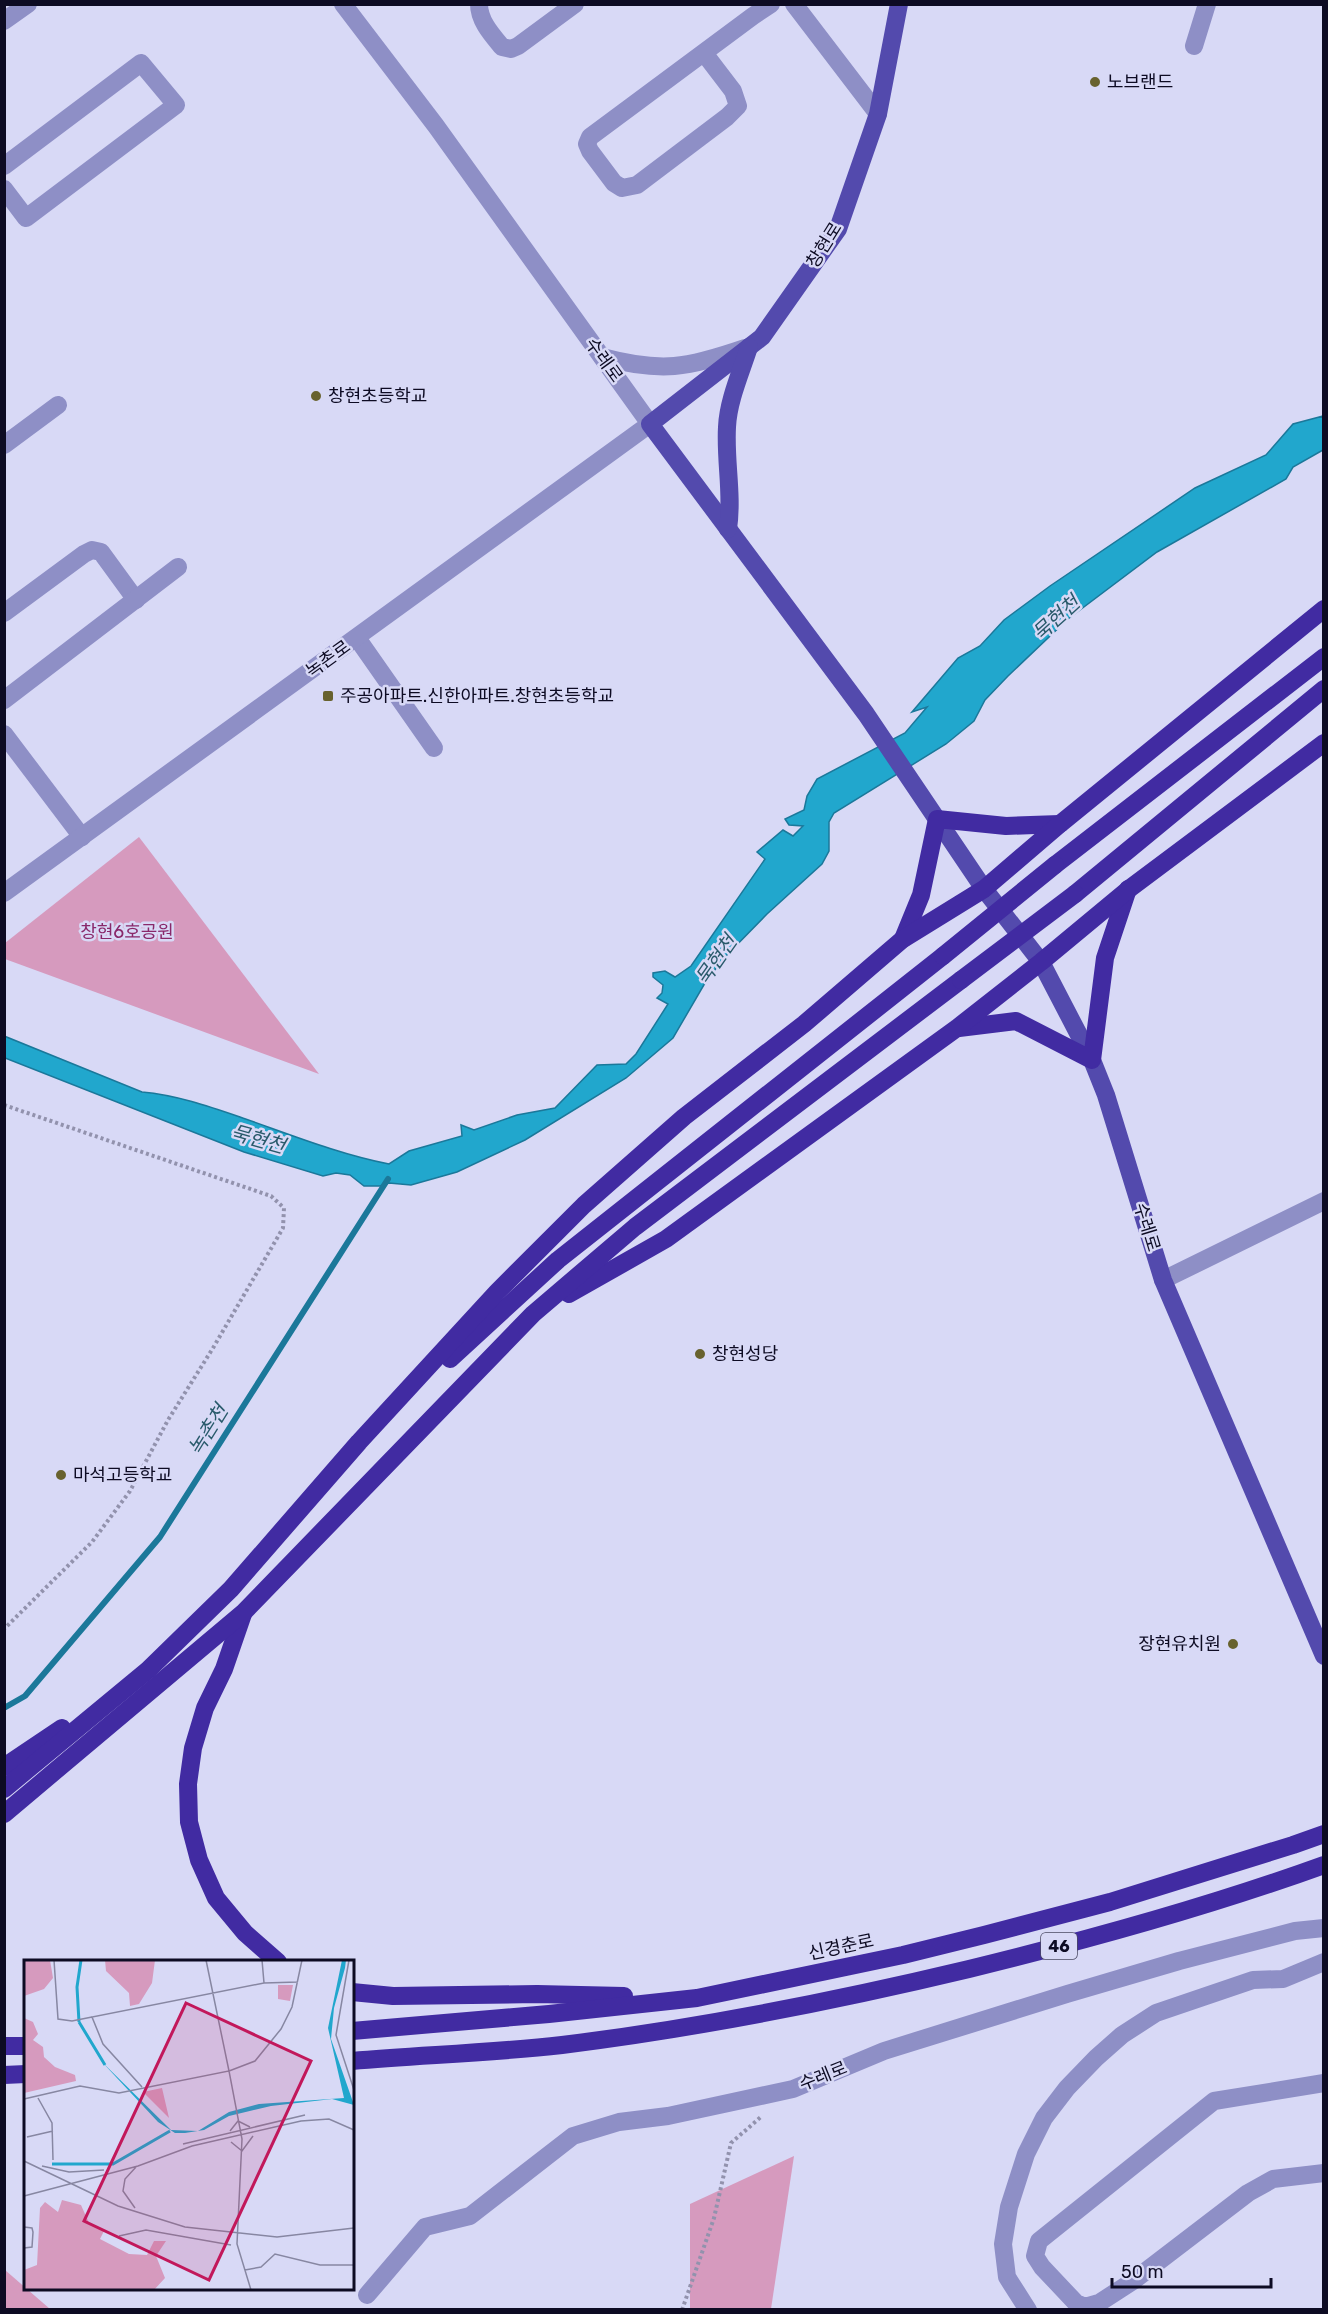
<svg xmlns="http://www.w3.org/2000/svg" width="1328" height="2314" font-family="Rubik,'Noto Sans KR',sans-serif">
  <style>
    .green { fill: #d69abe }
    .water { fill: #21a7cd; stroke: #1b789a; stroke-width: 1.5 }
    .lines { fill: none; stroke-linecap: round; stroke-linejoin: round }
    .stream { stroke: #1b789a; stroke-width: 6 }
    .path { stroke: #9292ad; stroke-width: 4; stroke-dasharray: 3 3; stroke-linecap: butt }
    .minor { stroke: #8e8fc6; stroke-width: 18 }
    .major { stroke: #534aad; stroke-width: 18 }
    .highway { stroke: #412ba2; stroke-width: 18 }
    .highway-bridge { stroke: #412ba2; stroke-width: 18 }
    .poi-dot { fill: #68622e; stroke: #d8d9f6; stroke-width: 2 }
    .labels { text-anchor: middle; stroke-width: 5; stroke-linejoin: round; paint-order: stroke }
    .shield { fill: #d8d9f6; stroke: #4a4962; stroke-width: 1.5 }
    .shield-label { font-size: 16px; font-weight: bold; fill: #0d0b23 }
    .poi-label { font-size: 18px; fill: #0d0b23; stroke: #d8d9f6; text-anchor: start }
    .street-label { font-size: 18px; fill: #0d0b23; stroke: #d8d9f6 }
    .park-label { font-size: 18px; fill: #89286a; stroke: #d8d9f6 }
    .water-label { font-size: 20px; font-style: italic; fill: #295a6b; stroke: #d8d9f6 }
    .inset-river { fill: none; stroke: #21a7cd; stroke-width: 3 }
    .inset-road { fill: none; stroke: #8787a2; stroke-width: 1.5 }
    .view { fill: #c2185b; fill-opacity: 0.15; stroke: #c2185b; stroke-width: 3 }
    .inset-edge { fill: none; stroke: #0d0b23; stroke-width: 3 }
  </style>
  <rect width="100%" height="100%" fill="#d8d9f6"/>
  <!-- green -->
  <g class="green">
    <path d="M139 837 319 1074 5 959V943Z"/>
    <path d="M794 2156 771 2309H690V2204Z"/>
    <path d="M5 2270 50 2309H5Z"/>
  </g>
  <!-- water -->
  <path class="water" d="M1323 416V450L1293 467 1286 479 1157 552 1068 619 1008 676 985 700 974 721 946 744 834 813 829 822V851L822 864 767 914 723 959 705 983 673 1038 626 1078 525 1140 457 1172 411 1185 389 1183 380 1186H364L350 1175 336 1173 323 1176 244 1152 5 1058 4 1036 142 1092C176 1095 208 1106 240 1117 289 1134 338 1154 389 1164L409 1151 462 1136 461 1125 474 1130 517 1115 555 1108 597 1065 626 1064 636 1054 668 1004 657 998 662 993 663 985 653 977V973L665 971 675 977 691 966 765 859 757 852 783 830 793 836 803 826 789 825 785 819 804 810 807 796 817 779 905 733 927 707 912 712 958 658 980 646 1004 620 1050 586 1195 488 1266 455 1293 424Z"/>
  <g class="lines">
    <!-- stream -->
    <path class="stream" d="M4 1708 25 1696 160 1537 388 1179"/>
    <!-- path -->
    <g class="path">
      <path d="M4 1105 271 1196 284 1208 283 1228 213 1348 168 1420 130 1491 92 1542 4 1629"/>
      <path d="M682 2310 714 2218 731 2143 762 2116"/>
    </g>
    <!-- minor -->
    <g class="minor">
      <path d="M479 4C479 21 492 35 502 47L511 49 518 46 575 4"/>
      <path d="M794 4 878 114"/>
      <path d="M4 21 28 4"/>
      <path d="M1194 46 1207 4"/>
      <path d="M704 53 733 91 738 106 727 117 637 185 622 188 614 183 590 151 587 144 590 137 753 16 771 4"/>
      <path d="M4 166 141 63 176 105 26 218 4 189"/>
      <path d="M602 357C662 373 687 368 745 348"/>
      <path d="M4 445 58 405"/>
      <path d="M4 613 84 554 92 550 101 552 136 600"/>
      <path d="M357 638 434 748"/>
      <path d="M4 700 178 567"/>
      <path d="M4 734 82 837"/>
      <path d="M4 893 650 424 436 126 343 4"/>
      <path d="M1163 1280 1324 1201"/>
      <path d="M1324 2083 1214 2101 1039 2241 1035 2256 1042 2267 1076 2303 1085 2307 1099 2303 1133 2281 1248 2193 1273 2179 1324 2173"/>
      <path d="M367 2295 425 2227 470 2216 573 2136 619 2122 668 2116 793 2089 884 2051 1067 1994 1179 1961 1295 1931 1324 1928"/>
      <path d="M1028 2310 1007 2277 1003 2244 1009 2207 1026 2154 1044 2118 1067 2088 1096 2058 1122 2035 1156 2013 1253 1980 1283 1979 1324 1962"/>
    </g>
    <!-- major -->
    <g class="major">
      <path d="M899 4 878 114 838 229 762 337 650 424 866 714 984 889 1041 962 1092 1060 1106 1095 1163 1280 1324 1656"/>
      <path d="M728 529C733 494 725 462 727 427 728 401 741 372 749 347"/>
    </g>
    <!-- highway -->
    <g class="highway">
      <path d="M1055 865 1324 657"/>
      <path d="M1075 894 1324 689"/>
      <path d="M903 939 921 895 937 819 1006 826 1060 824"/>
      <path d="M959 1028 1016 1021 1092 1060 1105 958 1128 889"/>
      <path d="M569 1294 666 1239 957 1028 1041 962 1129 889 1324 743"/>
      <path d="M450 1359 558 1260 943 956"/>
      <path d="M243 1614 224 1669 205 1708 193 1748 188 1784 189 1822 199 1860 216 1898 245 1933 278 1962"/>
      <path d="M4 1767 62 1728"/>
      <path d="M4 1789 148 1670 231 1589 359 1442 497 1292 584 1205 684 1117 804 1024 903 939 984 889 1060 824 1324 609"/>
      <path d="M4 1814 243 1613 533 1314 635 1227 961 980"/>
      <path d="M352 1992 393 1996 537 1994 624 1996"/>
      <path d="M352 2031 549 2014 697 1998 903 1955 984 1935 1110 1902 1293 1845 1324 1834"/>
      <path d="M4 2046H26"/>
      <path d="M352 2061C422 2055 492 2053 562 2045 699 2028 835 2001 969 1969 1088 1940 1208 1907 1324 1865"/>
      <path d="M4 2075 26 2074"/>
    </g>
    <!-- highway-bridge -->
    <g class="highway-bridge">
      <path d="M943 956 1055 865"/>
      <path d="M961 980 1075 894"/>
    </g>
  </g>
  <!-- markers -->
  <g class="poi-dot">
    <circle cx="1095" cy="82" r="6"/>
    <circle cx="316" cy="396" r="6"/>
    <rect x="322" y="690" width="12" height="12" rx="3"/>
    <circle cx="700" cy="1354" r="6"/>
    <circle cx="61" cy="1475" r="6"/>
    <circle cx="1233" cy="1644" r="6"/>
  </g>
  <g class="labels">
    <!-- shield labels -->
    <rect class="shield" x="1041" y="1933" width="36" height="26" rx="4.5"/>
    <g class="shield-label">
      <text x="1059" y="1952">46</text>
    </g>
    <!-- poi labels -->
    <g class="poi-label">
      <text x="1107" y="88">노브랜드</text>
      <text x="328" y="402">창현초등학교</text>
      <text x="340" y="702">주공아파트.신한아파트.창현초등학교</text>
      <text x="712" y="1360">창현성당</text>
      <text x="73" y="1481">마석고등학교</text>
      <text x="1221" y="1650" text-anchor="end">장현유치원</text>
    </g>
    <!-- street labels -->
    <g class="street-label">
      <text transform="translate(824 245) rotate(-58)" y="6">창현로</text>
      <text transform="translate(604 360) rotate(54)" y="6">수레로</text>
      <text transform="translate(328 659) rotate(-36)" y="6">녹촌로</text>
      <text transform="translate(1147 1227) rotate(73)" y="6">수레로</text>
      <text transform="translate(841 1947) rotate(-12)" y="6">신경춘로</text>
      <text transform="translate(823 2076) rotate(-22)" y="6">수레로</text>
    </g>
    <!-- park labels -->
    <g class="park-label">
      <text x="127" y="938">창현6호공원</text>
    </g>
    <!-- water labels -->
    <g class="water-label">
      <text transform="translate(1056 618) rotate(-42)" y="7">묵현천</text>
      <text transform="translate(716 960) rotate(-55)" y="7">묵현천</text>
      <text transform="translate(258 1139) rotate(16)" y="7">묵현천</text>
      <text transform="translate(208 1430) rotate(-58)" y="7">녹촌천</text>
    </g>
  </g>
  <!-- overview -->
  <g transform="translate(24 1960)">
    <rect width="330" height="330" fill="#d8d9f6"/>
    <path d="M0 0H26L29 18 20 29 0 36ZM131 0 128 23 115 44 106 46 105 33 82 11 81 0ZM254 25H269L266 41 254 39ZM0 58 9 62 14 74 9 80 19 87 20 97 31 107 51 115 52 121 0 133ZM138 128 145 158 119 132ZM38 240 57 245 65 263 80 271 76 279 105 294 123 295 130 281H142L132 296 141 318 130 330H0V310L13 305 16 248 21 242 34 252Z" fill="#d69abe"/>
    <path d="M318 0H322L321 8 310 48 307 79 330 145 308 139 247 146 205 156 180 170 161 173H151L134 162 78 102 147 170 174 171 205 152 235 144 320 138 304 68Z" fill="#21a7cd"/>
    <path class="inset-river" d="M55 62 53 27 57 0M55 62 81 105M28 204H89L146 171"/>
    <path class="inset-road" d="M30 0 34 59 48 61 68 57M238 0 240 23M325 0 312 75 330 130M118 127 79 84 68 57 240 23 274 22M14 138 28 163 29 200M0 139 56 126 95 133 205 111 182 0M206 171 214 161 226 167M3 177 29 171M207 182 218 191 229 176M159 184 281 155M0 201 94 246 161 267 253 277 330 268M18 206 45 212 80 210M0 236 114 206 168 186 277 161 305 159 330 170M111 248 99 231 101 219 112 207M0 267 8 268 9 272 8 287 0 288M95 276 122 270 207 285M221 310 237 307 251 294 296 305H330M227 330 213 284 218 179 205 111 231 101 257 69 268 47 278 0"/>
    <path class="view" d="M162 43 287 101 185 320 60 261Z"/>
    <rect width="330" height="330" class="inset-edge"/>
  </g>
  <!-- border -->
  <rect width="1328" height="2314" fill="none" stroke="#0d0b23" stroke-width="12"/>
  <!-- scale -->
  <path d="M1112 2278v9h159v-9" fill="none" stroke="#0d0b23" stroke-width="3"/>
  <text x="1121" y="2278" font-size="18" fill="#0d0b23" stroke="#d8d9f6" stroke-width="4.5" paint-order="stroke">50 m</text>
</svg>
